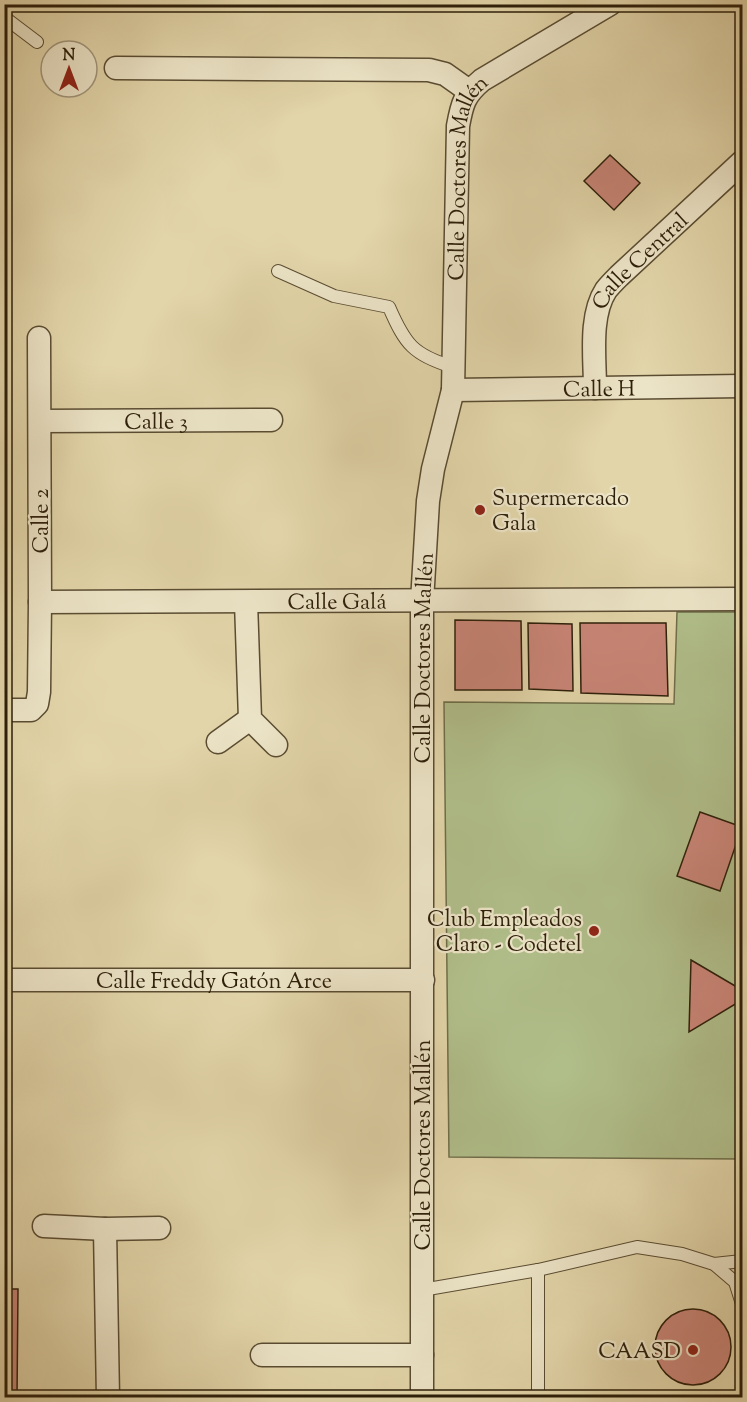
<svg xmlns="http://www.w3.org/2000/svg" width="747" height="1402" font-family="'Sorts Mill Goudy',serif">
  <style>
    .green { fill: #b0be8a; stroke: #6e6e4a; stroke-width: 1.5 }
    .building { fill: #c98577; stroke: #2d1f0a; stroke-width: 1.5 }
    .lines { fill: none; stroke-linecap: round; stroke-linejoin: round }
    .lane-casing { stroke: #5a4c32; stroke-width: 14 }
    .street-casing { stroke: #5a4c32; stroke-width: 25 }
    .lane { stroke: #ece4c7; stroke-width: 12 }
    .street { stroke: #ece4c7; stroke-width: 22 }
    .poi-dot { fill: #8f2418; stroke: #ece4c7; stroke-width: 2 }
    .labels { text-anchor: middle; stroke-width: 4.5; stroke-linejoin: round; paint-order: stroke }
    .street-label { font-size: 22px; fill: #2d1f0a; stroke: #ece4c7 }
    .poi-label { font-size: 22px; fill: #2d1f0a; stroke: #ece4c7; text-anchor: end }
  </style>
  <rect width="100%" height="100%" fill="#e2d5a9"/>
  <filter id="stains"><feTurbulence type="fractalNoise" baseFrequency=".00333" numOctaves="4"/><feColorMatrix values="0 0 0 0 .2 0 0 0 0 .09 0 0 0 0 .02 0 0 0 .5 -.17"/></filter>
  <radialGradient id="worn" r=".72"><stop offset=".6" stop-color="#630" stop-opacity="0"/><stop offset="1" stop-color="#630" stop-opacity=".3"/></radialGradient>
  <!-- green -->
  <path class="green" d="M677 612H742V1159L449 1157 444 702 674 704Z"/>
  <!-- building -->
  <g class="building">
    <path d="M610 155 640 183 614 210 584 181Z"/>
    <path d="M455 620 521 621 522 690H455Z"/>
    <path d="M528 623 572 624 573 691 529 689Z"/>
    <path d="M580 623H666L668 696 581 693Z"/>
    <path d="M700 812 742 827 720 891 677 876Z"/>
    <path d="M691 960 742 990V1000L689 1032Z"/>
    <path d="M4 1289H18L17 1398H4Z"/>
    <circle cx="693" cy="1347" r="38"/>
  </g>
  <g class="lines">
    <defs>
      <g id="lane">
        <path d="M4 17 37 42"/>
        <path d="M278 271 334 296 389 307C405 344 413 355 453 367"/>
        <path d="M714 1264 742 1261"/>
        <path d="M538 1270V1398"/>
        <path d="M422 1290 538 1270 637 1247 682 1254 714 1264 735 1282 742 1304"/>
      </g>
      <g id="street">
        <path d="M116 68 429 70 445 74 469 91"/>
        <path id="s1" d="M595 388C595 358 589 316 606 290 610 285 615 280 619 276L742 162"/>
        <path id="s2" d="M453 390 742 386"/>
        <path id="s3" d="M40 421 271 420"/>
        <path id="s4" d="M40 602 742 599"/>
        <path d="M246 602 250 719 276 745"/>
        <path d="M4 710H31L37 704 39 692 40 602 39 338"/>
        <path d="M218 742 250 719"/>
        <path id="s5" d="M4 980H423"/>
        <path d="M44 1226 105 1229 159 1228"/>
        <path d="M105 1229 108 1398"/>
        <path d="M262 1355H422"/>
        <path id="s6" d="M422 1398V602L428 501 433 469 453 390 458 126C462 104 464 95 482 80L610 4"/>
      </g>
    </defs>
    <!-- lane casing -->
    <use href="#lane" class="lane-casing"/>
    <!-- street casing -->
    <use href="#street" class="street-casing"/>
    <!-- lane -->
    <use href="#lane" class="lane"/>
    <!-- street -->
    <use href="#street" class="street"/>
  </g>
  <!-- markers -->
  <g class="poi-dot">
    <circle cx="480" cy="510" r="6"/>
    <circle cx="594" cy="931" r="6"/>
    <circle cx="693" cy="1350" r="6"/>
  </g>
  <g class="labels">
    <!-- street labels -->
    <g class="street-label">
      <text dy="8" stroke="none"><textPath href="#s6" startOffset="1226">Calle Doctores Mallén</textPath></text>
      <text dy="8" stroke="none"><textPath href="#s1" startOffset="144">Calle Central</textPath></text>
      <text dy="8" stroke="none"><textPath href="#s2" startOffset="146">Calle H</textPath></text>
      <text dy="8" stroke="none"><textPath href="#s3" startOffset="116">Calle 3</textPath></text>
      <text transform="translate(40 521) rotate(-90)" y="8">Calle 2</text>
      <text dy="8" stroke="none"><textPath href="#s4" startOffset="297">Calle Galá</textPath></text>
      <text dy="8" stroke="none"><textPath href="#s6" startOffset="740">Calle Doctores Mallén</textPath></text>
      <text dy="8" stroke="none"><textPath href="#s5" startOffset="210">Calle Freddy Gatón Arce</textPath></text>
      <text transform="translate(422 1145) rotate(-90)" y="8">Calle Doctores Mallén</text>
    </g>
    <!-- poi labels -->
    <g class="poi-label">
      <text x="492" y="505" text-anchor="start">Supermercado<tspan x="492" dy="25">Gala</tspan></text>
      <text x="582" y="926">Club Empleados<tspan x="582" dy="25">Claro - Codetel</tspan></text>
      <text x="681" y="1358">CAASD</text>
    </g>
  </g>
  <!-- margin -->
  <rect width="747" height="1402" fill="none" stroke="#e2d5a9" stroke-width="24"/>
  <rect x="6" y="6" width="735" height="1390" fill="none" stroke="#2d1f0a" stroke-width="3"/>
  <rect x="12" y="12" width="723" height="1378" fill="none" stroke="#2d1f0a" stroke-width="1.5"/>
  <!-- north arrow -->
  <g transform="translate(69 69)"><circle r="28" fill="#ece4c7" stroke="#a0957b" stroke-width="1.5"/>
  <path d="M0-4.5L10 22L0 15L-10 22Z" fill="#8f2418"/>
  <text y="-9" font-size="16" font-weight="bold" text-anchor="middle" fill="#2d1f0a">N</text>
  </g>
  <rect width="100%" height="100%" filter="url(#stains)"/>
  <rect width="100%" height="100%" fill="url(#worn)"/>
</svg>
